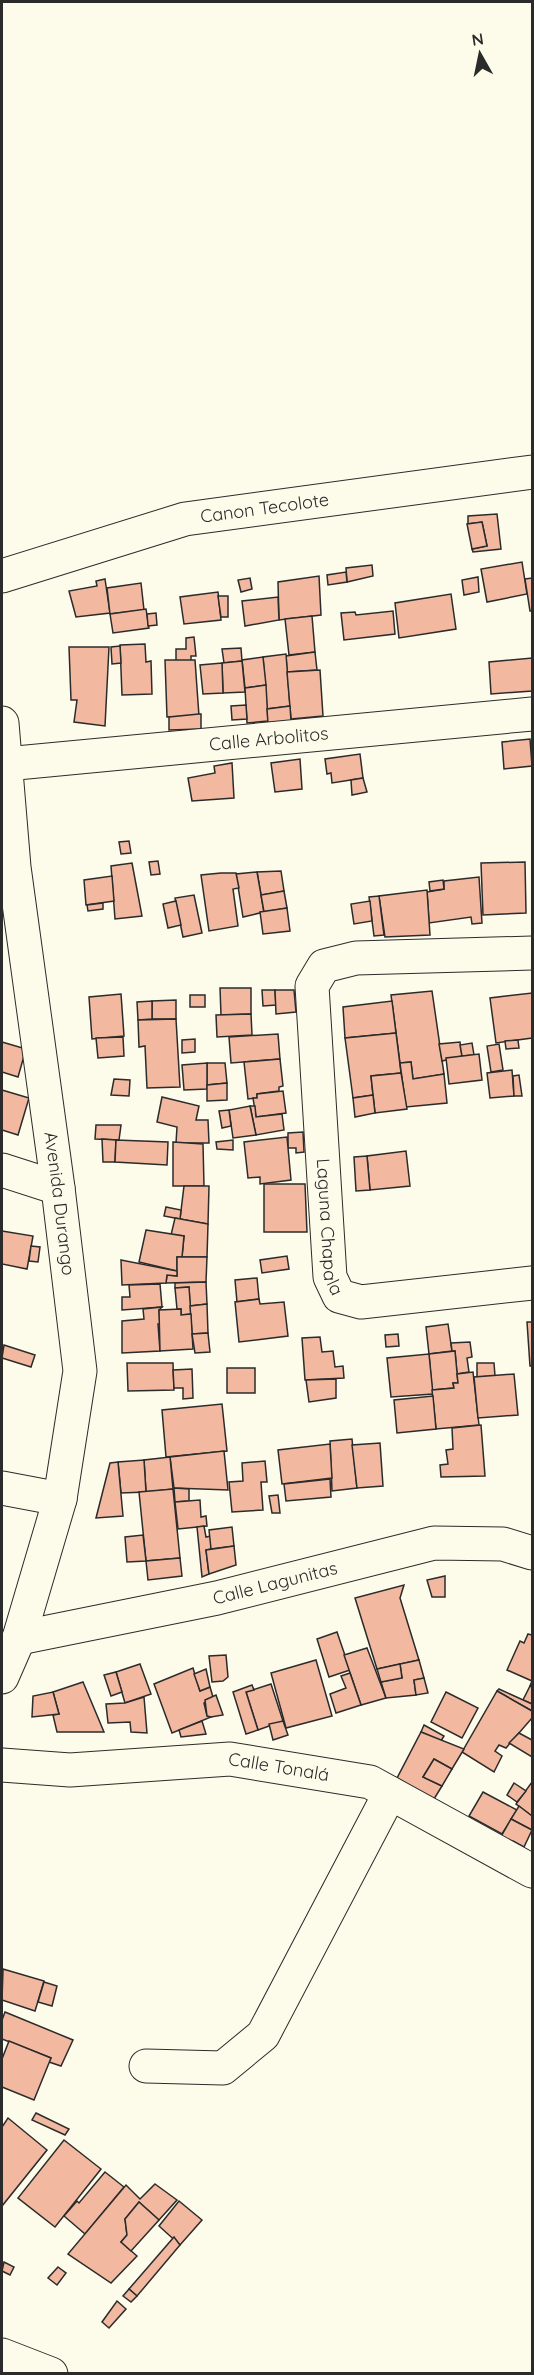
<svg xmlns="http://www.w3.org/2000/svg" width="534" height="2375" font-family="Quicksand,sans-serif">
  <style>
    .building { fill: #f2b8a0; stroke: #2b2b2b; stroke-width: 1.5 }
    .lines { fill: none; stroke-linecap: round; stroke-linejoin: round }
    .minor-casing { stroke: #2b2b2b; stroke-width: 35 }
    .minor { stroke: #fdfbea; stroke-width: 33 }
    .labels { text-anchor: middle; stroke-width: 4.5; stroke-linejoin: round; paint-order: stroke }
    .street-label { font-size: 18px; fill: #2b2b2b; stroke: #fdfbea }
  </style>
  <rect width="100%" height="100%" fill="#fdfbea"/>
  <!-- building -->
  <g class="building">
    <path d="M497 514 501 549 473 552 472 549 487 546 482 522 468 524V516Z"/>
    <path d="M482 522 487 546 472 549 467 524Z"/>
    <path d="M522 562 527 594 487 602 481 569Z"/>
    <path d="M372 565 373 576 347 582 346 568Z"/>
    <path d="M346 572 347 582 328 585 327 575Z"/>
    <path d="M319 576 321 615 279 620 278 582Z"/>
    <path d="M478 577 479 592 464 595 462 580Z"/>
    <path d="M250 578 252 589 241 592 238 580Z"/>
    <path d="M532 578V611H530L525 579Z"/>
    <path d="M105 579 110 613 76 617 69 591 97 586 96 581Z"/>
    <path d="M141 583 144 610 110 614 107 588Z"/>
    <path d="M218 592 221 620 184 624 180 597Z"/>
    <path d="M451 594 456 629 399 638 395 603Z"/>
    <path d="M218 596H228V617H221Z"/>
    <path d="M278 597 279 620 245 626 242 601Z"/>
    <path d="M146 609 149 628 113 633 110 614Z"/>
    <path d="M393 611 395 634 344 640 341 613 355 612 356 615Z"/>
    <path d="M156 613 157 625 148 626 147 614Z"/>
    <path d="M312 616 315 652 289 655 285 619Z"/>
    <path d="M194 637 196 656H191V661L176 662V649H186V638Z"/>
    <path d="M145 644 146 662 151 661 152 694 122 695 120 645Z"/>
    <path d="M120 646 121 663 112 664 111 647Z"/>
    <path d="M69 647H109L105 726 74 722 77 700H71Z"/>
    <path d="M241 648 242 661 224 663 222 649Z"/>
    <path d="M315 652 317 670 287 672 286 656Z"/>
    <path d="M286 654 290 706 267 709 263 657Z"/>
    <path d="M263 657 266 685 245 688 242 660Z"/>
    <path d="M532 658V691L491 694 489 662Z"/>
    <path d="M165 660H195L199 716 167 717Z"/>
    <path d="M242 661 245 692 223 693 222 663Z"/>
    <path d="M222 663 223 693 203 694 200 665Z"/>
    <path d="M320 670 323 716 291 719 287 672Z"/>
    <path d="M266 685 268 721 247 723 245 688Z"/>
    <path d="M246 705 247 719 232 720 231 706Z"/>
    <path d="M290 706 291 721 268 724 267 709Z"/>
    <path d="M199 714H201V729L169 730V717Z"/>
    <path d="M530 739 532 766 504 769 502 742Z"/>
    <path d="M360 754 363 778 332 783 331 773 327 774 325 759Z"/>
    <path d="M300 759 302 789 275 792 271 763Z"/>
    <path d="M232 763 234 798 192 801 188 778 215 773 214 766Z"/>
    <path d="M363 778 367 792 352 795 351 780Z"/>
    <path d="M129 841 131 853 121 854 119 842Z"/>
    <path d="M158 861 160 874 151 875 149 862Z"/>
    <path d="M525 862 526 913 483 915 481 863Z"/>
    <path d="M132 863 142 916 115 919 111 866Z"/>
    <path d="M281 871 284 891 261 895 257 872Z"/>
    <path d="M257 872 264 912 243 917 236 874Z"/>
    <path d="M221 873H236L239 888 233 889 238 926 209 931 201 875Z"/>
    <path d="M112 876 114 901 86 905 84 880Z"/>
    <path d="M479 877 482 923 472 924 471 917 429 923 427 892 444 889V881Z"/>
    <path d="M443 880 444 889 430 891 429 882Z"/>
    <path d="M427 890 430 935 385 937 379 896Z"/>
    <path d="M284 891 287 908 264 912 261 895Z"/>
    <path d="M194 895 202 933 183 937 175 898Z"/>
    <path d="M379 896 384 935 374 936 369 897Z"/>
    <path d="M176 901 181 925 168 928 163 904Z"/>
    <path d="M370 901 372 921 354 924 351 904Z"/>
    <path d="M103 903V909L88 911 87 905Z"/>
    <path d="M287 908 290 931 263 934 260 912Z"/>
    <path d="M220 988H251V1014L221 1015Z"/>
    <path d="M262 990H275L276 1005 263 1006Z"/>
    <path d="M275 990H294L296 1012 276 1014Z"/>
    <path d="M432 991 444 1074 413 1079 411 1062 400 1063 391 995Z"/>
    <path d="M532 993V1038L496 1043 490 998Z"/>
    <path d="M121 994 124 1036 92 1039 89 997Z"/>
    <rect x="190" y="995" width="15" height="12"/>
    <path d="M176 1000V1019H152V1001Z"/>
    <path d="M152 1001V1019L138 1020 137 1002Z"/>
    <path d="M392 1001 396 1033 345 1038 343 1007Z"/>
    <path d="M251 1014 252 1035 217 1037 216 1015Z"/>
    <path d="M176 1019 180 1087 147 1088 145 1046 139 1047 138 1020Z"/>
    <path d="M396 1033 401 1073 371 1076 373 1095 353 1098 345 1038Z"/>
    <path d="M278 1034 280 1059 231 1063 229 1037Z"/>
    <path d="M123 1037 124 1056 98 1058 96 1038Z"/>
    <path d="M195 1039V1052L182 1053V1040Z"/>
    <path d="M518 1040 519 1048 506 1049 505 1041Z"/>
    <path d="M2 1042 26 1049 18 1077 2 1072Z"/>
    <path d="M460 1042 462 1056 442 1061 439 1044Z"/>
    <path d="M472 1043 474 1055 462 1056 460 1045Z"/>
    <path d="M499 1044 503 1070 491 1072 487 1046Z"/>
    <path d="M479 1054 482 1080 449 1084 446 1058Z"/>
    <path d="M280 1059 283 1086 279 1087V1091L257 1094V1098L248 1099 244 1062Z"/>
    <path d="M411 1062 413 1079 444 1074 447 1103 406 1107 400 1063Z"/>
    <path d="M207 1063H225L227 1083 207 1085Z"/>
    <path d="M207 1063V1089L184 1090 182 1065Z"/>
    <path d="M512 1070 514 1096 490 1098 487 1073Z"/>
    <path d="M401 1073 407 1109 375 1113 371 1076Z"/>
    <path d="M519 1075 522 1096H514L513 1076Z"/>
    <path d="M114 1079 130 1080 129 1096 111 1095Z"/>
    <path d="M227 1083V1100L207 1101V1085Z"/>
    <path d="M2 1090 29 1098 18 1135 2 1130Z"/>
    <path d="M283 1091 286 1113 256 1117 253 1098H257V1094Z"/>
    <path d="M373 1095 375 1113 355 1117 353 1098Z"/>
    <path d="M162 1097 199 1106 196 1120H208L209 1143H176L177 1127 157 1122Z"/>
    <path d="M250 1106H255L256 1117 282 1114 284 1130 256 1135Z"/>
    <path d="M250 1106 256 1135 233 1138 229 1110Z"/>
    <path d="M229 1110 231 1126 222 1128 219 1111Z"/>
    <path d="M96 1125H121L119 1140 95 1139Z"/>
    <path d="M303 1132 304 1152 296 1153V1148H288V1133Z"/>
    <path d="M287 1137 291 1180 260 1184V1177L248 1178 244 1142Z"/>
    <path d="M102 1139 116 1140 115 1162H103Z"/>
    <path d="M116 1140 168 1142 167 1165 115 1162Z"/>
    <path d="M233 1140V1150L217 1149 216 1142Z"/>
    <path d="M173 1142 203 1144 204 1186H173Z"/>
    <path d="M406 1151 410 1186 370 1190 367 1156Z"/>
    <path d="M367 1156 370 1190 356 1191 354 1157Z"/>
    <path d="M264 1184H305L307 1232H264Z"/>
    <path d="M184 1186H209L208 1224 180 1219Z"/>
    <path d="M166 1207 181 1210 180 1219 164 1216Z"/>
    <path d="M175 1218 208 1224 207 1257H182L184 1236 171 1235Z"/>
    <path d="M146 1230 184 1236 182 1257H177V1271L139 1262Z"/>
    <path d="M2 1231 33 1236 27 1269 2 1264Z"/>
    <path d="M31 1246 40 1247 38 1262 29 1261Z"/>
    <path d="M287 1256 289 1269 262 1273 260 1260Z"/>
    <path d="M177 1257H207L206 1282 166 1283 167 1275 177 1276Z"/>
    <path d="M121 1260 177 1271V1276L167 1275 166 1283 122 1285Z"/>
    <path d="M257 1278 259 1299 237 1302 235 1280Z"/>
    <path d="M206 1282 207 1304 190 1306 189 1287 175 1288V1283Z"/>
    <path d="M160 1284 162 1307 122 1310V1297H130L129 1285Z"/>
    <path d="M189 1287 191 1314 181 1315V1309H177L175 1288Z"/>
    <path d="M259 1299 260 1304 284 1302 288 1336 239 1342 235 1302Z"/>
    <path d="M207 1304 208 1333 192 1334 190 1306Z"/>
    <path d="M162 1307 159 1310 160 1324H158L160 1351 122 1353V1321L144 1319 143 1309Z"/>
    <path d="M181 1309V1315L191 1314 193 1349 160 1351 159 1310Z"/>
    <path d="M527 1322H532V1366H530Z"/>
    <path d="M448 1324 452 1351 429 1354 426 1327Z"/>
    <path d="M208 1333 210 1352 195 1353 192 1334Z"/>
    <path d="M398 1334 399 1346 386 1347 385 1335Z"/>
    <path d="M320 1337 322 1352 333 1351 335 1367 343 1366 344 1378 305 1380 302 1338Z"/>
    <path d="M470 1342 472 1357 467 1358 469 1372 457 1374 455 1351H452L451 1343Z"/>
    <path d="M4 1345 35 1355 31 1367 2 1358Z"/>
    <path d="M455 1351 458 1383H453L454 1388 432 1390 429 1354Z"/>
    <path d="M429 1354 433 1394 391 1397 387 1358Z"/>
    <path d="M127 1363H173L174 1390 128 1391Z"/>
    <path d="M477 1363H494L495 1376 477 1377Z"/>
    <rect x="227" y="1368" width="28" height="25"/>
    <path d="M192 1369 193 1398 183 1399V1388H174L173 1370Z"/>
    <path d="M473 1372 479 1425 436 1429 432 1390 454 1388 453 1383H458L457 1374Z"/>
    <path d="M514 1374 518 1415 478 1418 474 1377Z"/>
    <path d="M336 1379V1398L309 1402 306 1380Z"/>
    <path d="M433 1396 436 1429 397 1433 394 1400Z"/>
    <path d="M222 1404 227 1451 166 1457 162 1410Z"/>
    <path d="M481 1425 485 1476 441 1477 440 1465 448 1464 446 1450 453 1449 452 1428Z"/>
    <path d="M352 1439 357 1488 332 1491 330 1441Z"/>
    <path d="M380 1443 383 1486 357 1488 352 1445Z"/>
    <path d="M330 1444 332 1478 282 1484 278 1450Z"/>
    <path d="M224 1451 228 1490 174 1488 170 1457Z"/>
    <path d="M170 1457 173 1489 146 1492 144 1460Z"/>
    <path d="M144 1460 146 1492 121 1493 118 1462Z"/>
    <path d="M265 1461 267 1482H261L263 1510 232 1512 229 1482 243 1481 242 1463Z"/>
    <path d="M118 1462 123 1516 96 1518 110 1463Z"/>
    <path d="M330 1479 331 1497 286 1501 284 1484Z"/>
    <path d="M174 1488 189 1489V1501L175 1502Z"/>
    <path d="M173 1489 180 1558 146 1561 139 1492Z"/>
    <path d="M278 1495 280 1513H272L269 1496Z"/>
    <path d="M200 1500 201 1517 206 1516 207 1526 178 1529 175 1502Z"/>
    <path d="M204 1526 206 1537 211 1536V1549L206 1550 209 1574 202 1577 197 1527Z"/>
    <path d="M232 1527 234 1546 211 1549 209 1530Z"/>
    <path d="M143 1535 146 1561 127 1562 125 1537Z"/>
    <path d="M234 1546 236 1565 209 1574 206 1550Z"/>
    <path d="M180 1558 182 1576 148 1580 146 1561Z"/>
    <path d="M445 1576V1597H432L427 1580Z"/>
    <path d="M404 1585 400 1598 419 1660 377 1669 355 1598Z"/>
    <path d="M337 1632 350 1670 329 1677 317 1639Z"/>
    <path d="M528 1634 532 1635V1687L530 1686 532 1681 507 1670 520 1641 524 1643Z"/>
    <path d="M367 1648 386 1698 361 1705 344 1655Z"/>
    <path d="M226 1655 228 1677 223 1681 212 1682 209 1656Z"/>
    <path d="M316 1660 332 1716 286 1728 271 1673Z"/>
    <path d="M419 1660 424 1678 414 1680 416 1695 386 1698 381 1682 402 1678 400 1664Z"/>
    <path d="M140 1664 151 1694 125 1703 116 1672Z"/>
    <path d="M400 1664 402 1678 381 1682 377 1669Z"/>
    <path d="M193 1668 200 1691 210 1687 213 1697 204 1703 207 1716 211 1717 172 1733 154 1684Z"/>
    <path d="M206 1669 210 1687 200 1691 194 1674Z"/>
    <path d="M116 1672 122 1692 111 1696 104 1675Z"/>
    <path d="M350 1673 361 1705 336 1713 330 1694 346 1688 341 1676Z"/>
    <path d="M424 1678 428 1693 416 1695 414 1680Z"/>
    <path d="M83 1682 104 1732H57L53 1715 59 1714 53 1692Z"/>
    <path d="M271 1684 283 1721 258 1730 246 1692Z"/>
    <path d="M252 1685 254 1690 246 1692 258 1730 246 1734 233 1692Z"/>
    <path d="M530 1686 532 1687V1704L523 1700Z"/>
    <path d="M499 1689 532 1704V1711L497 1691Z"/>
    <path d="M497 1691 532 1711V1718L506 1748 499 1745 495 1751 502 1756 494 1772 462 1752Z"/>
    <path d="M53 1692 59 1714 32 1717 33 1696Z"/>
    <path d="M446 1692 478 1708 462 1738 431 1722Z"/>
    <path d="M216 1695 223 1715 211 1717 207 1716 205 1700Z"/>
    <path d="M144 1697 147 1733 131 1732 130 1722 108 1723 106 1704 125 1703Z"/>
    <path d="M202 1721 206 1734 181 1737 179 1730Z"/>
    <path d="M283 1721 288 1735 273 1740 269 1724Z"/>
    <path d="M424 1725 444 1736 441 1741 421 1732Z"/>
    <path d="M421 1732 464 1749 452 1769 434 1759 423 1777 442 1786 434 1799 396 1780Z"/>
    <path d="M519 1733 532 1740V1757L509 1743Z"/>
    <path d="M434 1759 452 1769 442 1786 423 1777Z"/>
    <path d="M532 1782V1816L516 1804Z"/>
    <path d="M514 1783 526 1791 517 1802 507 1795Z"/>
    <path d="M483 1792 517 1810 502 1834 469 1816Z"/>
    <path d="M519 1806 532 1816V1830L511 1819Z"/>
    <path d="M511 1819 532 1830 524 1847 513 1841 508 1848 498 1842Z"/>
    <path d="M3 1969 44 1981 35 2011 2 2000Z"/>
    <path d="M44 1982 57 1986 52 2006 38 2002Z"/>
    <path d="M5 2012 73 2040 61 2066 49 2062 51 2058 2 2039V2020Z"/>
    <path d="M9 2041 51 2058 34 2100 2 2087V2059Z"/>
    <path d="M36 2113 69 2129 65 2135 32 2120Z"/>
    <path d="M8 2118 47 2150 2 2206V2127Z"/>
    <path d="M64 2140 101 2169 55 2227 18 2198Z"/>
    <path d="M105 2172 124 2187 85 2234 64 2216 77 2201 79 2203Z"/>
    <path d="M155 2184 177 2200 159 2220 139 2202 125 2219 127 2235 121 2242 137 2256 111 2283 68 2254 126 2185 140 2199Z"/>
    <path d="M179 2201 202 2220 180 2245 159 2226Z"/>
    <path d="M139 2202 159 2220 131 2251 121 2242 127 2235 125 2219Z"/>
    <path d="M174 2237 180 2245 137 2296 129 2289Z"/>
    <path d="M4 2262 14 2267 10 2275 2 2271Z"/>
    <path d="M58 2267 66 2273 57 2285 48 2278Z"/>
    <path d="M129 2289 137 2296 131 2302 123 2296Z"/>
    <path d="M117 2301 126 2309 109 2328 102 2322Z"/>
  </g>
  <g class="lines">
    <defs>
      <g id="minor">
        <path id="s1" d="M2 576 185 519 532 472"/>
        <path id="s2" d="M2 723 14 867 58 1188 80 1371 60 1499 19 1638 2 1677"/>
        <path id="s3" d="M6 764 532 714"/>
        <path id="s4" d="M532 953 356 958 324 966 312 986 330 1277 339 1296 361 1302 532 1283"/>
        <path d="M2 1170 58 1188"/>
        <path d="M2 1488 60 1499"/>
        <path id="s5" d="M19 1638 217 1598 434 1543 503 1544 532 1553"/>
        <path id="s6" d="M2 1765 70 1770 230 1759 370 1782 532 1871"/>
        <path d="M146 2066 223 2068 263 2035 390 1793"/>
        <path d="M2 2355 51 2374"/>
      </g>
    </defs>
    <!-- minor casing -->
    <use href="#minor" class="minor-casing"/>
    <!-- minor -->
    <use href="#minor" class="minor"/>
  </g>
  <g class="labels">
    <!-- street labels -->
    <g class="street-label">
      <text dy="6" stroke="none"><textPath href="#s1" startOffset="272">Canon Tecolote</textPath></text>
      <text dy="6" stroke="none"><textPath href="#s3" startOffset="264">Calle Arbolitos</textPath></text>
      <text dy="6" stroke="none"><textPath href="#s2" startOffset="484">Avenida Durango</textPath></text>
      <text dy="6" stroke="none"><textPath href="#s4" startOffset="474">Laguna Chapala</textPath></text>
      <text dy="6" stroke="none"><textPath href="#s5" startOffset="262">Calle Lagunitas</textPath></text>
      <text dy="6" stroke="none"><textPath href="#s6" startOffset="278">Calle Tonalá</textPath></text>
    </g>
  </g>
  <!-- border -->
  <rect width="534" height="2375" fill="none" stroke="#2b2b2b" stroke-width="6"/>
  <!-- north arrow -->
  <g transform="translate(480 54) rotate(351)" stroke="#fdfbea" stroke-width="4.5" paint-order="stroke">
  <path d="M0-4.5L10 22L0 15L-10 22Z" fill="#2b2b2b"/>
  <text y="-9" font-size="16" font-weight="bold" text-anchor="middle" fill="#2b2b2b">N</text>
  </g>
</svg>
